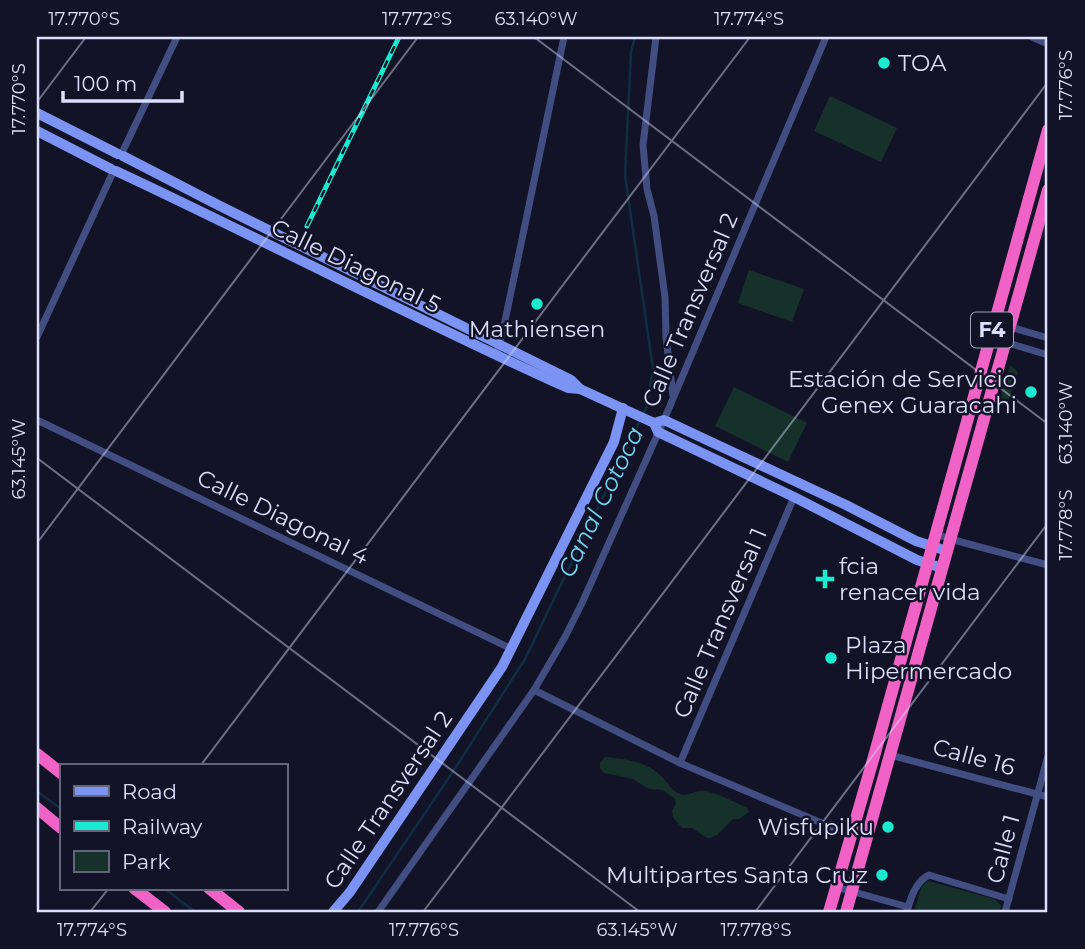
<svg xmlns="http://www.w3.org/2000/svg" width="1085" height="949" font-family="Montserrat,sans-serif">
  <style>
    .green { fill: #16312a }
    .lines { fill: none; stroke-linecap: round; stroke-linejoin: round }
    .stream { stroke: #102e43; stroke-width: 2.5 }
    .street { stroke: #424e82; stroke-width: 7 }
    .secondary { stroke: #7b93f3; stroke-width: 10 }
    .highway { stroke: #f162c6; stroke-width: 12 }
    .rail-casing { stroke: #19ead0; stroke-width: 5 }
    .rail { stroke: #121327; stroke-width: 2.5; stroke-dasharray: 8; stroke-linecap: butt }
    .ticks { fill: none; stroke: #dcdffc; stroke-width: 2; stroke-opacity: 0.45 }
    .poi-dot { fill: #19ead0; stroke: #121327; stroke-width: 2.5 }
    .labels { text-anchor: middle; stroke-width: 5; stroke-linejoin: round; paint-order: stroke }
    .shield { fill: #121327; stroke: #9fa2bc; stroke-width: 2 }
    .shield-label { font-size: 21px; font-weight: bold; fill: #dcdffc }
    .poi-label { font-size: 23px; fill: #dcdffc; stroke: #121327; text-anchor: start }
    .street-label { font-size: 23px; fill: #dcdffc; stroke: #121327 }
    .water-label { font-size: 24px; font-style: italic; fill: #73d4f2; stroke: #121327 }
    .neatline { fill: none; stroke: #dcdffc; stroke-width: 2.5 }
    .ticks-label { font-size: 18px; text-anchor: middle; fill: #dcdffc }
  </style>
  <rect width="100%" height="100%" fill="#121327"/>
  <!-- green -->
  <g class="green">
    <path d="M830 96 897 128 881 162 814 131Z"/>
    <path d="M749 270 804 289 792 322 738 303Z"/>
    <path d="M1010 365 1018 372 1009 399H1000Z"/>
    <path d="M734 387 807 423 788 462 715 426Z"/>
    <path d="M605 757C625 759 646 761 661 776 668 782 671 791 680 794 688 797 693 791 701 791 717 791 733 803 747 807L749 812 739 819H733L717 835 710 838H707L692 828H682L673 817 672 810 676 804 675 799 663 790 649 789 633 779 604 773 600 768V763Z"/>
    <path d="M928 881 994 899 1001 905 1000 912H914L922 886Z"/>
  </g>
  <g class="lines">
    <!-- stream -->
    <g class="stream">
      <path d="M37 791 61 809"/>
      <path d="M164 888 195 912"/>
      <path d="M358 912 454 770 525 659 647 406 653 369 625 175 631 52 635 37"/>
    </g>
    <!-- street -->
    <g class="street">
      <path d="M656 37 643 145 647 189 654 216 665 297 666 337 673 396"/>
      <path d="M1032 37 1048 44"/>
      <path d="M121 155 177 37"/>
      <path d="M1010 327 1048 338"/>
      <path d="M37 337 114 170"/>
      <path d="M1005 342 1048 355"/>
      <path d="M496 356 505 321 564 37"/>
      <path d="M37 420 512 649"/>
      <path d="M936 534 950 539 1048 565"/>
      <path d="M534 690 680 763 850 835"/>
      <path d="M890 755 1048 797"/>
      <path d="M680 763 794 497"/>
      <path d="M836 887 908 907"/>
      <path d="M378 912 534 690 565 637 582 603 664 420 826 37"/>
      <path d="M907 912C910 899 916 881 929 875L1009 899"/>
      <path d="M1005 912 1048 756"/>
    </g>
    <!-- secondary -->
    <g class="secondary">
      <path d="M37 113 118 154"/>
      <path d="M37 131 111 169"/>
      <path d="M123 156 218 205 571 380 580 389 654 423 658 432 794 497 917 560 942 568"/>
      <path d="M116 171C268 242 416 320 568 388L580 389"/>
      <path d="M654 423 664 420 846 505 916 541 947 551"/>
      <path d="M333 912 350 892 502 667 614 442 623 408"/>
    </g>
    <!-- highway -->
    <g class="highway">
      <path d="M37 754 61 773"/>
      <path d="M37 808 61 828"/>
      <path d="M134 888 165 912"/>
      <path d="M209 888 239 912"/>
      <path d="M829 912 873 760 1048 130"/>
      <path d="M846 912 1048 190"/>
    </g>
    <defs>
      <path id="rail" d="M307 226 399 37"/>
    </defs>
    <!-- rail casing -->
    <use href="#rail" class="rail-casing"/>
    <!-- rail -->
    <use href="#rail" class="rail"/>
  </g>
  <!-- ticks -->
  <path class="ticks" d="M534 37 1048 424M37 102 86 37M37 458 640 912M37 543 418 37M201 765 750 37M90 912 109 888M423 912 1048 82M755 912 1048 523"/>
  <!-- markers -->
  <g class="poi-dot">
    <circle cx="884" cy="63" r="7"/>
    <circle cx="537" cy="304" r="7"/>
    <circle cx="1031" cy="392" r="7"/>
    <path d="M821.5 568.5h7v7h7v7h-7v7h-7v-7h-7v-7h7z"/>
    <circle cx="831" cy="658" r="7"/>
    <circle cx="888" cy="827" r="7"/>
    <circle cx="882" cy="875" r="7"/>
  </g>
  <g class="labels">
    <!-- shield labels -->
    <rect class="shield" x="971" y="312.5" width="42" height="35" rx="5"/>
    <g class="shield-label">
      <text x="992" y="337">F4</text>
    </g>
    <!-- poi labels -->
    <g class="poi-label">
      <text x="898" y="71">TOA</text>
      <text x="537" y="337" text-anchor="middle">Mathiensen</text>
      <text x="1017" y="387" text-anchor="end">Estación de Servicio<tspan x="1017" dy="26">Genex Guaracahi</tspan></text>
      <text x="839" y="574">fcia<tspan x="839" dy="26">renacer vida</tspan></text>
      <text x="845" y="653">Plaza<tspan x="845" dy="26">Hipermercado</tspan></text>
      <text x="874" y="835" text-anchor="end">Wisfupiku</text>
      <text x="868" y="883" text-anchor="end">Multipartes Santa Cruz</text>
    </g>
    <!-- street labels -->
    <g class="street-label">
      <text transform="translate(356 266) rotate(26)" y="8">Calle Diagonal 5</text>
      <text transform="translate(690 310) rotate(-67)" y="8">Calle Transversal 2</text>
      <text transform="translate(283 517) rotate(26)" y="8">Calle Diagonal 4</text>
      <text transform="translate(720 623) rotate(-67)" y="8">Calle Transversal 1</text>
      <text transform="translate(974 757) rotate(15)" y="8">Calle 16</text>
      <text transform="translate(388 800) rotate(-56)" y="8">Calle Transversal 2</text>
      <text transform="translate(1003 849) rotate(-75)" y="8">Calle 1</text>
    </g>
    <!-- water labels -->
    <g class="water-label">
      <text transform="translate(601 502) rotate(-64)" y="8">Canal Cotoca</text>
    </g>
  </g>
  <!-- border -->
  <rect width="1085" height="949" fill="none" stroke="#121327" stroke-width="77"/>
  <!-- legend -->
  <rect x="60" y="764" width="228" height="126" fill="#121327" stroke="#63657c" stroke-width="2"/>
  <rect x="74" y="786" width="35" height="10" fill="#7b93f3" stroke="#63657c" stroke-width="2"/>
  <text x="122" y="799" font-size="21" fill="#dcdffc">Road</text>
  <rect x="74" y="821" width="35" height="10" fill="#19ead0" stroke="#63657c" stroke-width="2"/>
  <text x="122" y="834" font-size="21" fill="#dcdffc">Railway</text>
  <rect x="74" y="851" width="35" height="21" fill="#16312a" stroke="#63657c" stroke-width="2"/>
  <text x="122" y="869" font-size="21" fill="#dcdffc">Park</text>
  <!-- scale -->
  <path d="M63 91v10h119v-10" fill="none" stroke="#dcdffc" stroke-width="3.5"/>
  <text x="74" y="91" font-size="21" fill="#dcdffc" stroke="#121327" stroke-width="5" paint-order="stroke">100 m</text>
  <rect x="38" y="38" width="1008" height="873" class="neatline"/>
  <g class="ticks-label">
    <text x="84" y="25">17.770°S</text>
    <text x="417" y="25">17.772°S</text>
    <text x="536" y="25">63.140°W</text>
    <text x="749" y="25">17.774°S</text>
    <text transform="translate(1066 85) rotate(-90)" y="6">17.776°S</text>
    <text transform="translate(19 99) rotate(-90)" y="6">17.770°S</text>
    <text transform="translate(1066 423) rotate(-90)" y="6">63.140°W</text>
    <text transform="translate(19 459) rotate(-90)" y="6">63.145°W</text>
    <text transform="translate(1066 525) rotate(-90)" y="6">17.778°S</text>
    <text x="92" y="936">17.774°S</text>
    <text x="424" y="936">17.776°S</text>
    <text x="637" y="936">63.145°W</text>
    <text x="756" y="936">17.778°S</text>
  </g>
</svg>
